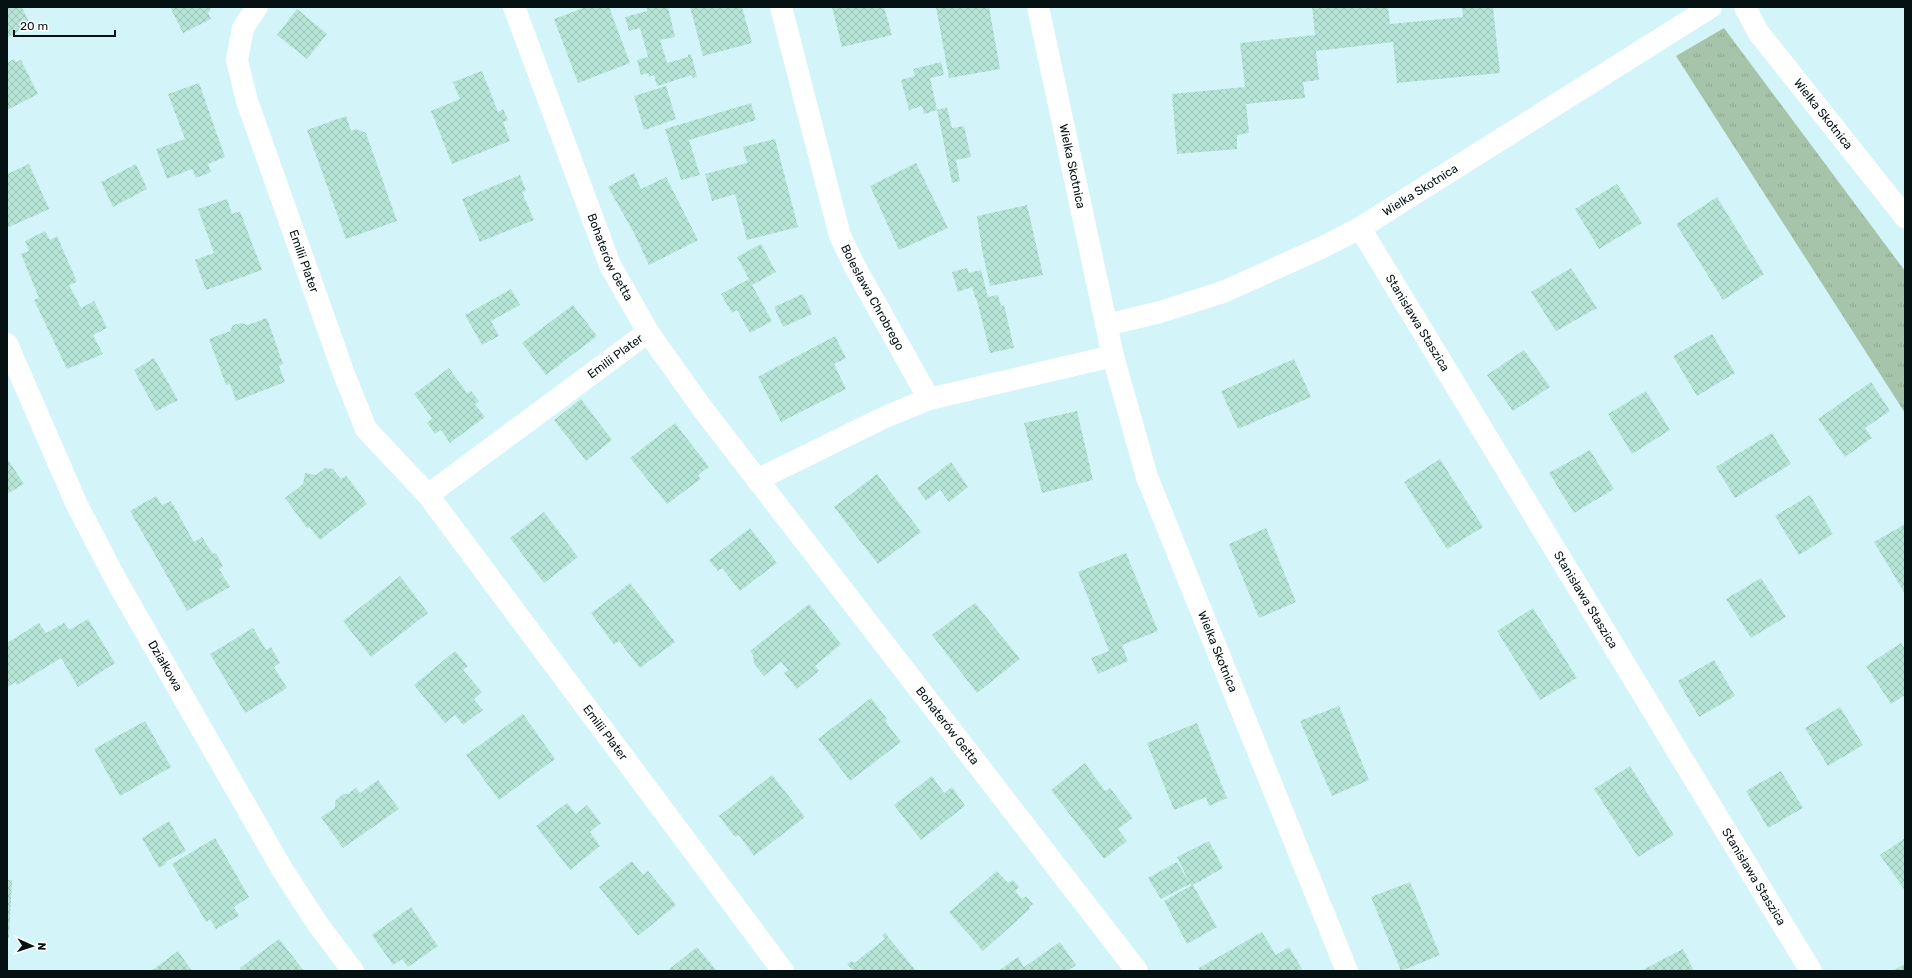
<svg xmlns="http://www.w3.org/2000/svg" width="1912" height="978" font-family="Rubik,sans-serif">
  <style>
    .grass { fill: url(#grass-tufts) }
    .building { fill: url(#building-cross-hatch) }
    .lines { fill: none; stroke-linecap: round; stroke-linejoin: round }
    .street { stroke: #fff; stroke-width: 22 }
    .labels { text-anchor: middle; stroke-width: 3; stroke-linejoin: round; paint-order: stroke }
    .street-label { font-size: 12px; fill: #051112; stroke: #fff }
  </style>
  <defs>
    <pattern id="grass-tufts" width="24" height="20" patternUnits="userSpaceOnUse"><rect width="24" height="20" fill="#a6c4aa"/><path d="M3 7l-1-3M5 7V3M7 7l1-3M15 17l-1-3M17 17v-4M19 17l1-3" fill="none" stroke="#8da791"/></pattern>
    <pattern id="building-cross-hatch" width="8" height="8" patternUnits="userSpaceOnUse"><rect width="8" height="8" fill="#b6e5d8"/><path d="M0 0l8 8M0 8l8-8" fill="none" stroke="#9bc3b8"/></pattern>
  </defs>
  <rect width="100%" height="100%" fill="#d3f5f9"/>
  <!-- grass -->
  <path class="grass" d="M1724 28 1905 271V413L1676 56Z"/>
  <!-- building -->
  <g class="building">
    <path d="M7 7H22L30 24 7 38Z"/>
    <path d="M170 7H212L208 13 211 19 183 33Z"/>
    <path d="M586 7H609L630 63 578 83 554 19Z"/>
    <path d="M647 7H668L675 37 660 40 667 63 688 57V55L691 54 697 77 693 78 692 75 657 86 654 75 649 77 648 73 641 75 637 60 648 57 640 28 629 31 625 17 647 11Z"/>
    <path d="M690 7H742L752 43 703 56Z"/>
    <path d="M832 7H884L892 35 842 47Z"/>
    <path d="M936 7H989L1000 69 949 78Z"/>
    <path d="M1312 7H1388L1390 24 1463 17 1462 7H1493L1500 73 1397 83 1393 42 1316 51 1319 80 1303 82 1305 98 1246 104 1249 133 1237 135V149L1177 154 1172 94 1245 87 1240 43 1315 35Z"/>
    <path d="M297 9 327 34 307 59 277 35Z"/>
    <path d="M14 59 16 62 21 60 38 94 7 110V63Z"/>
    <path d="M941 62 944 75 930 78 937 110 924 114 922 106 909 110 901 80 915 76 913 69Z"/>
    <path d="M482 71 498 112 503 109 508 120 503 122 510 141 452 164 431 111 460 99 453 82Z"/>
    <path d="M199 83 225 157 208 164 211 172 196 178 192 169 167 179 156 149 185 139 168 94Z"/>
    <path d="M666 86 676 119 644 130 634 96Z"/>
    <path d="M751 103 756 120 689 140 700 175 681 180 665 129Z"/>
    <path d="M947 107 952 128 964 126 971 157 956 160 960 181 952 183 937 110Z"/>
    <path d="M346 116 351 131 356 129 366 133 397 221 346 239 307 130Z"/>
    <path d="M775 139 798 227 747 240 735 194 712 201 705 174 747 163 743 147Z"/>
    <path d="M916 163 948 228 899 250 870 186Z"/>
    <path d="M29 164 49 209 7 228V174Z"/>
    <path d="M136 164 147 189 113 207 101 182Z"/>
    <path d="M634 173 641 189 666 177 698 240 649 265 634 233 608 187Z"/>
    <path d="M520 175 526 191 522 192 534 220 480 242 462 199Z"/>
    <path d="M1617 184 1642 223 1599 249 1575 209Z"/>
    <path d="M1717 197 1764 274 1723 300 1676 224Z"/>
    <path d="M227 199 232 214 240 211 262 270 206 290 195 260 214 253 198 209Z"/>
    <path d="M1027 205 1043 275 990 286 982 250 977 216Z"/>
    <path d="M45 231 50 240 57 236 77 282 69 285 81 308 94 301 107 328 93 335 103 354 67 369 34 300 39 298 21 254 29 251 25 241Z"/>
    <path d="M761 244 776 272 752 285 772 321 750 333 737 310 732 313 721 294 749 279 737 257Z"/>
    <path d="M967 268 969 273 981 270 988 297 998 295 1001 306 1004 305 1014 348 990 353 977 300H976L972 287 958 292 952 272Z"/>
    <path d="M1571 268 1597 308 1556 331 1531 292Z"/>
    <path d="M511 289 520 305 491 321 499 336 482 345 465 315Z"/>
    <path d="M803 294 812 314 783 327 774 307Z"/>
    <path d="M573 305 597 336 546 375 522 343Z"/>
    <path d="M267 318 283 364 279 366 285 382 236 401 230 384 226 385 209 339 230 331 233 325 241 323 248 325Z"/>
    <path d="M1712 334 1735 373 1697 396 1673 356Z"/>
    <path d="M835 336 846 358 834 364 846 389 781 422 758 377Z"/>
    <path d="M1524 350 1550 387 1513 411 1487 375Z"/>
    <path d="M154 358 178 400 156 411 134 370Z"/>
    <path d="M1294 359 1311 397 1238 429 1221 391Z"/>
    <path d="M449 368 467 393 471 391 479 401 475 404 485 417 450 443 441 430 435 434 427 423 432 418 414 394Z"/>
    <path d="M1871 382 1890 411 1865 428 1872 438 1845 457 1818 419Z"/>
    <path d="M1646 391 1670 430 1632 454 1608 414Z"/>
    <path d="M581 399 612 440 586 461 554 420Z"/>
    <path d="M1077 411 1093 480 1042 493 1024 423Z"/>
    <path d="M675 423 709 467 698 475 701 479 667 504 630 458Z"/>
    <path d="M1772 433 1791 464 1735 498 1716 467Z"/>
    <path d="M1590 450 1614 489 1574 513 1549 473Z"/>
    <path d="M7 458 24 484 7 494Z"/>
    <path d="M1440 459 1483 527 1447 549 1404 482Z"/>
    <path d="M951 462 968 487 949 502 940 490 926 501 917 488Z"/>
    <path d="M325 468 333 469 341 479 346 475 367 504 320 540 309 527 307 528 285 498 303 484 305 473 316 475Z"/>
    <path d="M877 474 921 532 878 564 834 507Z"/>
    <path d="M1810 495 1833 534 1799 555 1775 516Z"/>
    <path d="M156 496 162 505 171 501 194 542 202 537 213 554 216 553 223 566 219 569 230 587 187 611 130 511Z"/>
    <path d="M544 512 578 557 544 583 510 538Z"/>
    <path d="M1905 524V594L1874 542Z"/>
    <path d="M750 528 777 563 740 591 722 568 718 571 709 560Z"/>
    <path d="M1266 528 1296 602 1259 618 1229 544Z"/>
    <path d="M1126 553 1158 631 1122 645 1128 661 1098 674 1091 658 1109 651 1078 572Z"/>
    <path d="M400 576 428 613 371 657 343 621Z"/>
    <path d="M1761 578 1786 617 1751 638 1726 599Z"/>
    <path d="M630 583 675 642 640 668 619 641 614 645 591 613Z"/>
    <path d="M975 603 1020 659 977 693 932 635Z"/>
    <path d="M809 604 841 644 815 666 819 671 797 689 784 673 788 670 781 662 764 676 754 664 753 655 750 651Z"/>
    <path d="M1533 608 1577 678 1540 700 1497 631Z"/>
    <path d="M88 619 115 663 78 687 61 658 17 685 15 682 8 687 7 686V643L39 623 46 633 64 623 69 630Z"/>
    <path d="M253 628 266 650 271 647 280 663 274 667 287 688 245 713 210 654Z"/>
    <path d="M1901 643 1905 649V695L1891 704 1866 666Z"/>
    <path d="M455 651 468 666 463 670 482 692 474 699 483 710 463 725 455 715 445 723 414 685Z"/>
    <path d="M1714 660 1735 696 1699 717 1678 681Z"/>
    <path d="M871 698 887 719 885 721 901 742 850 781 818 739Z"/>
    <path d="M1339 706 1369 780 1332 796 1300 721Z"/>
    <path d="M1840 707 1863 745 1828 766 1805 728Z"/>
    <path d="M523 714 555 759 499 800 466 755Z"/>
    <path d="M145 721 171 767 120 796 94 749Z"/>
    <path d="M1197 723 1227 798 1209 806 1206 797 1174 810 1147 743Z"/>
    <path d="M1085 763 1105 791 1110 788 1133 818 1118 829 1127 841 1104 859 1051 790Z"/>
    <path d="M1630 766 1674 835 1638 857 1594 789Z"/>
    <path d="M1781 771 1803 808 1768 828 1746 791Z"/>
    <path d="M772 775 805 817 754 856 739 835 735 837 719 816Z"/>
    <path d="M932 776 944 793 952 787 965 806 921 840 894 805Z"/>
    <path d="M378 780 399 809 343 848 321 817 335 808V801L343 794H348L356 788 360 793Z"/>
    <path d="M567 803 576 814 587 805 601 823 590 832 600 846 570 870 536 826Z"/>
    <path d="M169 821 186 851 165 862 166 864 159 868 142 838Z"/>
    <path d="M215 838 249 897 234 907 239 916 216 929 210 919 206 922 172 864Z"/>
    <path d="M1905 838V888L1904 889 1880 855Z"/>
    <path d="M1209 841 1223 868 1193 885 1217 927 1187 944 1164 901 1192 885 1190 884 1161 899 1148 878 1177 862 1189 882 1177 857Z"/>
    <path d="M632 861 643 875 648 871 676 905 638 936 599 887Z"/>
    <path d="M997 871 1008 883 1013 880 1019 887 1015 891 1022 899 1026 896 1033 904 1029 907 1030 909 983 951 949 912Z"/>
    <path d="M7 880H12L9 938H7Z"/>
    <path d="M1410 882 1440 955 1401 971 1371 897Z"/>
    <path d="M411 907 438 946 408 967 402 959 393 965 372 935Z"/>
    <path d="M1262 932 1276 955 1289 947 1302 969 1298 971H1200L1199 968Z"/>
    <path d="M885 933 916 971H853L847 964 852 961 854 963 885 939 882 935Z"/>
    <path d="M279 939 304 971H243L240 968Z"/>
    <path d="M1060 942 1076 965 1069 970 1070 971H998L1018 957 1024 967Z"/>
    <path d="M697 947 717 971H667Z"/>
    <path d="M1683 949 1694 971H1641Z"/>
    <path d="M178 951 192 971H151Z"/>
    <path d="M1905 964V971H1892Z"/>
  </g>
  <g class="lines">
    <!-- street -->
    <g class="street">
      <path id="s1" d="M257 7 243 28 237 60 247 101 344 374 366 429 428 495 783 971"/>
      <path id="s2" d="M514 7 610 265 648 332 702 408 1137 971"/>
      <path id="s3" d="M781 7 840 236 855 267 929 399"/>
      <path id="s4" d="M1038 7 1113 356 1147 477 1347 971"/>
      <path id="s5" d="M1745 7 1758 32 1905 217"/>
      <path id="s6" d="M1360 228 1811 971"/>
      <path id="s7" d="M1106 325 1160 312 1223 292 1323 247 1360 228 1711 7"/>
      <path id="s8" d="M7 344 76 503 116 580 282 869 317 923 353 971"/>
      <path d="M757 480 885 417 929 399 1113 356"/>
      <path id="s9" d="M428 495 648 332"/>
    </g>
  </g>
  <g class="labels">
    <!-- street labels -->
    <g class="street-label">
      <text dy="4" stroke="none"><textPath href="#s5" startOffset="133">Wielka Skotnica</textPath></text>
      <text dy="4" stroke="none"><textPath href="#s4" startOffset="163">Wielka Skotnica</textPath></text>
      <text dy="4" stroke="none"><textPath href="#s7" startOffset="344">Wielka Skotnica</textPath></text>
      <text dy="4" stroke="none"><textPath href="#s2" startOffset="268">Bohaterów Getta</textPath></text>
      <text dy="4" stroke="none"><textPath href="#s1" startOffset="270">Emilii Plater</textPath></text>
      <text dy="4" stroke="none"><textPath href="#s3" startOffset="306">Bolesława Chrobrego</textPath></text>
      <text dy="4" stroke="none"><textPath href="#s6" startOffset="111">Stanisława Staszica</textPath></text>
      <text dy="4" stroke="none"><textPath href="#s9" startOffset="233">Emilii Plater</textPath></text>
      <text dy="4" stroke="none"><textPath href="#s6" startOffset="435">Stanisława Staszica</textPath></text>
      <text dy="4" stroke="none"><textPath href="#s4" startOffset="671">Wielka Skotnica</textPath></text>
      <text dy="4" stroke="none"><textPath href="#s8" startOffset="359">Działkowa</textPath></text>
      <text dy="4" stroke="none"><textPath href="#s2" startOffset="847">Bohaterów Getta</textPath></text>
      <text dy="4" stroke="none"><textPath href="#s1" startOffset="836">Emilii Plater</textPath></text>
      <text dy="4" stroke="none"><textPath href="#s6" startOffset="759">Stanisława Staszica</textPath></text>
    </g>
  </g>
  <!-- border -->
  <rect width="1912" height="978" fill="none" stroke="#051112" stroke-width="16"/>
  <!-- north arrow -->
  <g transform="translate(32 946) rotate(93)" stroke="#ffffff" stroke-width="3" paint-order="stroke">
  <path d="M0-3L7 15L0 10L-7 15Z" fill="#051112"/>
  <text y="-6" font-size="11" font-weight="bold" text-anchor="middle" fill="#051112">N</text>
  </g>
  <!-- scale -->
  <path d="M14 30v6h101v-6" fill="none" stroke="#051112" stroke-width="2"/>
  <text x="20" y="30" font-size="12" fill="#051112" stroke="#ffffff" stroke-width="3" paint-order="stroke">20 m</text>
</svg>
